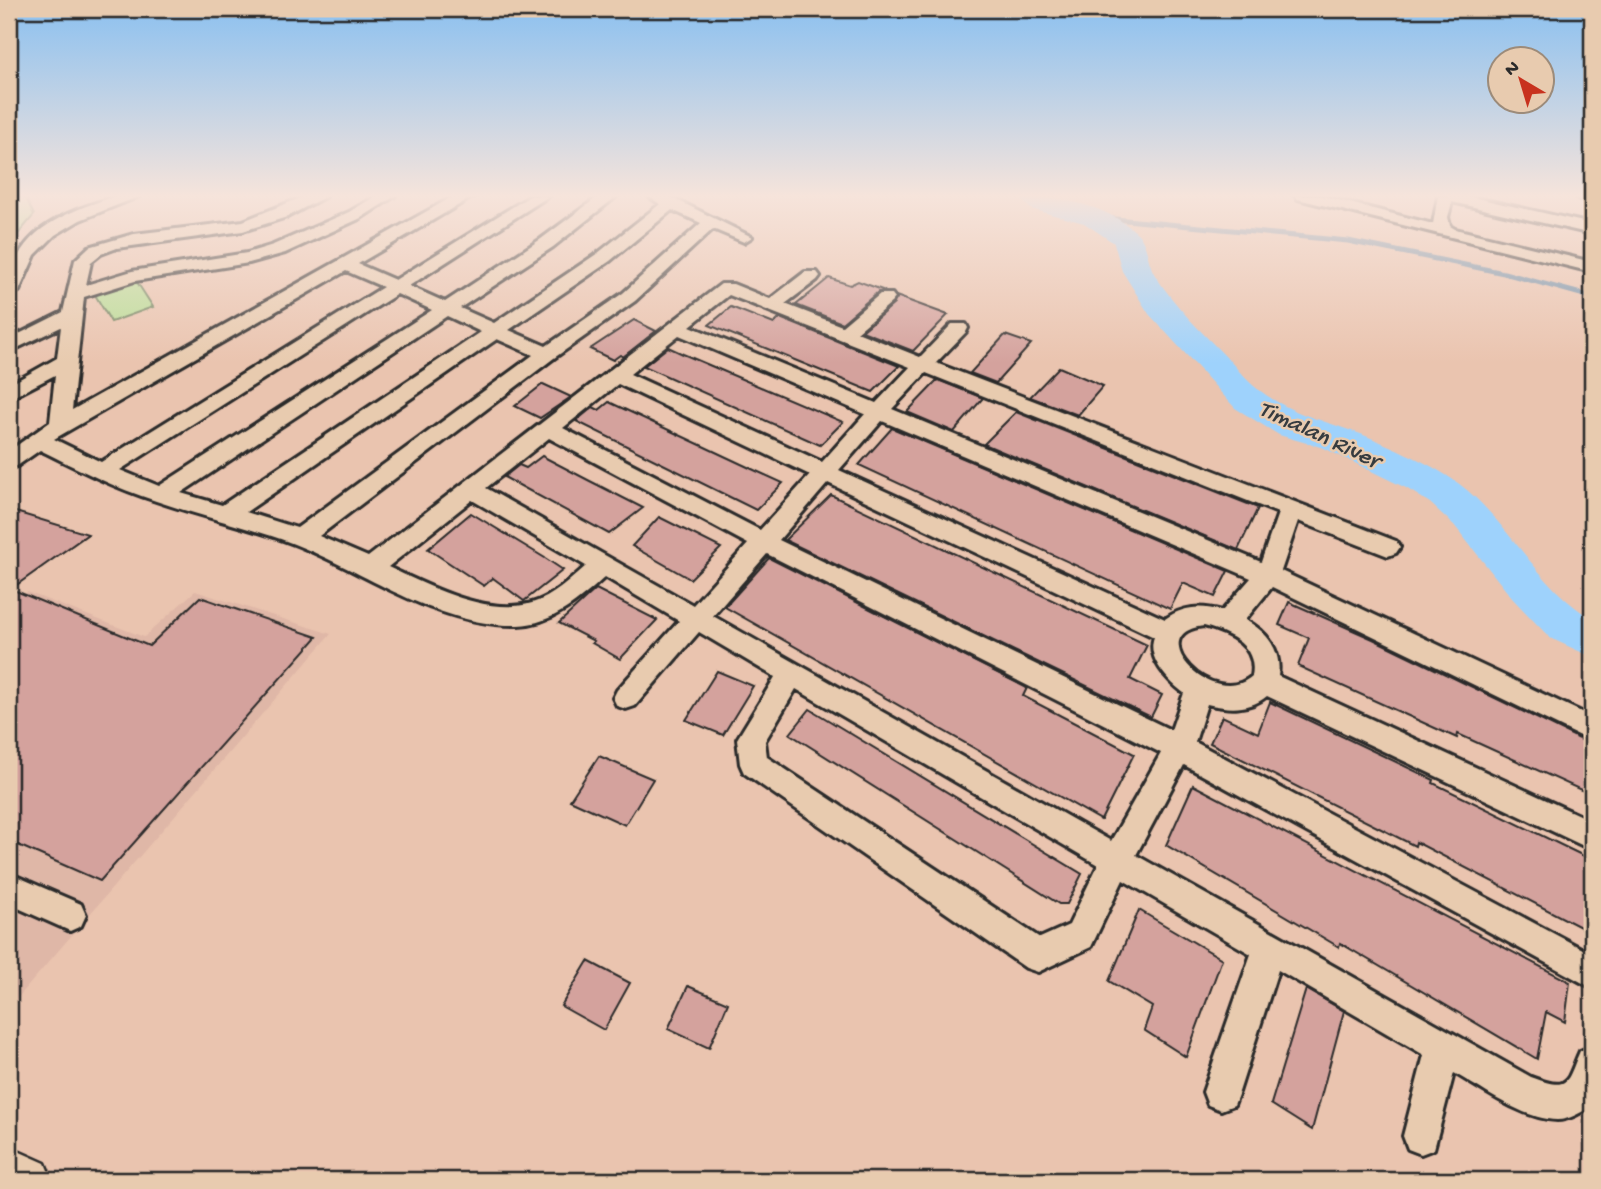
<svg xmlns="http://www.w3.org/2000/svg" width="1601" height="1189" font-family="'Gochi Hand',sans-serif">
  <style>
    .built { fill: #dfb7a7 }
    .green { fill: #badd97; stroke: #728461; stroke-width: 2 }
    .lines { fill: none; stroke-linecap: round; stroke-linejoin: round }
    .stream { stroke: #708fa8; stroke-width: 5 }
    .river { fill: #9ed2fc; fill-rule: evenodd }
    .building { fill: #d4a29d; stroke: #2b2b2b; stroke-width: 2 }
    .minor-casing { stroke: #2b2b2b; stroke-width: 6 }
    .major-casing { stroke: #2b2b2b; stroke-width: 5 }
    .minor { fill: #e8cbaf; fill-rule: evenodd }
    .major { fill: #e8cbaf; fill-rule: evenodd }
    .labels { text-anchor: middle; stroke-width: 5; stroke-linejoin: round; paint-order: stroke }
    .water-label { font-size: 24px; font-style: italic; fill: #363c40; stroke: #e8cbaf }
  </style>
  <rect width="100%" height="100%" fill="#eac4af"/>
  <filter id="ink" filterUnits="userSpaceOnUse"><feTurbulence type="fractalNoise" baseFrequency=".0143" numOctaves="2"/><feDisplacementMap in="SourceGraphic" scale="14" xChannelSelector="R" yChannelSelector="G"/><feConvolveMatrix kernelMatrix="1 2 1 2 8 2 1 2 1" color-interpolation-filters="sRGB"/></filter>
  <g filter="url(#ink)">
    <!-- built -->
    <path class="built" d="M195 591 331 634 9 1008V605L27 592 144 637Z"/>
    <!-- green -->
    <g class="green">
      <path d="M9 196H25L34 215 9 245Z"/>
      <path d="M135 279 153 307 111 322 94 293Z"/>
    </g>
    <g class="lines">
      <!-- stream -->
      <path class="stream" d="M1094 217 1348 241 1504 273 1592 297"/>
      <!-- river -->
      <path class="river" d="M1017 196C1058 196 1104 204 1136 232 1148 242 1147 263 1155 275 1175 307 1202 332 1228 359 1239 370 1249 384 1262 392 1289 412 1318 419 1349 430 1380 440 1432 464 1458 483 1506 518 1541 591 1592 618V657L1550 638 1512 598 1454 525 1430 503 1406 488 1324 448 1279 435 1235 408 1149 314 1122 271 1114 243 1084 223 1031 209Z"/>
    </g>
    <!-- building -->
    <g class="building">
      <path d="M829 278 850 285 858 281 885 291 878 292 842 323 796 305Z"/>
      <path d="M896 296 948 315 913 351 862 331 894 304Z"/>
      <path d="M731 307 774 324 780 318 899 366 873 392 709 325Z"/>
      <path d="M634 320 656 331 623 357 620 355 613 360 590 349Z"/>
      <path d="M1005 335 1031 344 996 383 970 373Z"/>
      <path d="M668 347 683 354 843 422 820 445 644 366Z"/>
      <path d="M1059 367 1103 386 1078 415 1030 397Z"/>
      <path d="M938 380 983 398 954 432 907 412Z"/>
      <path d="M543 384 571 397 540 418 515 406Z"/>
      <path d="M609 402 752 469 783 483 756 510 576 421 593 407 599 410Z"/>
      <path d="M1016 412 1258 508 1238 550 984 444Z"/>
      <path d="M892 428 1228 571 1215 597 1183 583 1170 609 859 465Z"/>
      <path d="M542 456 588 480 643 508 609 534 504 477 519 465 526 468Z"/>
      <path d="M831 495 1147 645 1130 679 1162 695 1151 717 785 540Z"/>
      <path d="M9 510 88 534 11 589 149 646 200 597 317 637 100 881 9 841Z"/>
      <path d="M471 513 545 558 563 570 524 601 493 578 484 586 428 549Z"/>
      <path d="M659 517 721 548 690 579 632 546Z"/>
      <path d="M769 558 1027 688 1023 696 1134 754 1101 820 725 607Z"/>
      <path d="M596 589 657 620 620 659 592 643 594 641 559 623Z"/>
      <path d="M1289 602 1373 639 1592 745V795L1458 734 1457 738 1298 666 1309 638 1279 625Z"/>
      <path d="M717 671 753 686 723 735 686 720Z"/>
      <path d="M1270 702 1434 780 1433 783 1592 860V933L1416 842 1415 846 1210 743 1222 716 1258 733Z"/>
      <path d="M810 709 1082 874 1067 904H1059L790 734Z"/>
      <path d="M599 756 653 779 625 825 570 800Z"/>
      <path d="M1193 785 1570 982 1565 1022 1546 1012 1537 1059 1340 943 1339 947 1166 845Z"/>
      <path d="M1139 910 1222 959 1186 1057 1144 1030 1152 1007 1109 981Z"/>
      <path d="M588 961 630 983 604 1030 561 1006Z"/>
      <path d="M688 986 728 1003 709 1048 668 1029Z"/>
      <path d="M1306 989 1344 1011 1312 1130 1271 1104Z"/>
    </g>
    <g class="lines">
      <defs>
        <g id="minor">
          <path d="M116 196H140L80 220 55 235 35 255 19 291 9 297C9 232 63 213 116 196Z"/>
          <path d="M305 196H326L287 217 243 231 117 248 101 254 91 262 86 285 132 271 247 253 273 245 349 212 376 196H395L361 218 285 253 249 263 135 281 84 297 72 410 454 196H474L358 264 395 280 530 196H549L409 286 445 302 541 239 599 196H617L553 247 460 308 494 323 598 253 660 204 648 196H669L752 237 744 242 713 229 635 301 554 358 319 536 368 557 721 284H733L770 299 805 272H817L820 276 817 280 785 304 842 326 880 294H892L895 298 892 302 857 332 920 357 952 324H966L968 328 966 332 936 363 1396 541 1400 547 1396 553 1388 556 1298 521 1281 571 1592 717V742L1272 587 1245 620C1267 631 1282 651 1278 676L1592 821V850L1267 696C1249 711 1228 709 1207 704L1195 742 1592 954V988L1184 765 1136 855 1531 1077C1571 1092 1566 1082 1580 1051L1592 1046V1106C1582 1112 1569 1120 1557 1120 1525 1120 1482 1089 1454 1073L1434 1149 1421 1154 1408 1149 1403 1136 1424 1055 1278 970 1239 1092 1234 1105 1221 1110 1208 1105 1203 1092 1251 954 1123 880 1091 947 1038 972 1026 968 744 773 740 764 737 739 775 677 699 632 635 706 626 709 617 706 613 698 617 690 679 621 605 577C580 600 553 624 518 625 437 627 366 572 294 544 249 527 202 517 156 501 115 488 78 469 40 450L17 466 9 468V451L50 422 55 375 9 399V385L57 358 61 327 9 352V339L63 312 75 260 89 247 134 234 243 221ZM672 210 701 223 623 293 546 346 509 330 610 261ZM346 271 383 287 101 462 54 439ZM397 294 432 310 159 486 120 470ZM729 295 910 367 876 403 690 326ZM447 316 481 332 222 505 181 493ZM679 335 865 414 822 462 630 374ZM497 339 533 355 297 528 246 512ZM926 373 1278 513 1261 562 892 409ZM618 384 810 475 760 530 563 428ZM882 421 1251 578 1222 611C1201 605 1183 606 1165 619L839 470ZM549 438 748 544 693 605 486 488ZM828 483 1154 637C1146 658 1168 681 1184 693L1171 730 779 540ZM472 500 586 566C570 580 553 597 532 603 485 616 429 586 388 567ZM767 554 1161 753 1111 841 713 616ZM1204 626C1230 633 1258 646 1252 676 1213 711 1140 633 1204 626ZM796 689 1098 865 1069 925 1040 938 767 757 765 741Z"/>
          <path d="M1295 196H1322L1433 224 1438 196H1468L1592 224V234L1452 202 1448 217 1450 226 1455 229 1592 262V272L1298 199Z"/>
          <path d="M1576 196H1592V203L1579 199Z"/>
          <path d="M9 873 81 904 86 915 81 926 70 931 9 904Z"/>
        </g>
        <path id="major" d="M9 1147 45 1163 52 1180H9Z"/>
      </defs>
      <!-- minor casing -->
      <use href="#minor" class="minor-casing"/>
      <!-- major casing -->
      <use href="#major" class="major-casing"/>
      <!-- minor -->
      <use href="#minor" class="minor"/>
      <!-- major -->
      <use href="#major" class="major"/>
    </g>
  </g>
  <!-- sky -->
  <linearGradient id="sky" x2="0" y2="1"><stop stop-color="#8ac0f0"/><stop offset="0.54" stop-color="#f6e4db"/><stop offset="1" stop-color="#f6e4db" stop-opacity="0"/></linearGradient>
  <rect width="1601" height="363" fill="url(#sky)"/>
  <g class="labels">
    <!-- water labels -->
    <g class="water-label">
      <text transform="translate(1320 433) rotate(25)" y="8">Timalan River</text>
    </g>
  </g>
  <!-- margin -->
  <rect width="1601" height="1189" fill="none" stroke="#e8cbaf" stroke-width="35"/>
  <rect x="18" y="18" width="1566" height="1154" fill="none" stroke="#2b2b2b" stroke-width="2.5" filter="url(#ink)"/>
  <!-- north arrow -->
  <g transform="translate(1521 80) rotate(322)"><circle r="33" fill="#e8cbaf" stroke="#9c8b7a" stroke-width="2"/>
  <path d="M0-5L12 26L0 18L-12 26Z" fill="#c8321e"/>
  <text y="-10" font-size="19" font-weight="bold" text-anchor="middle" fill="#2b2b2b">N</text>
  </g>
</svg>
